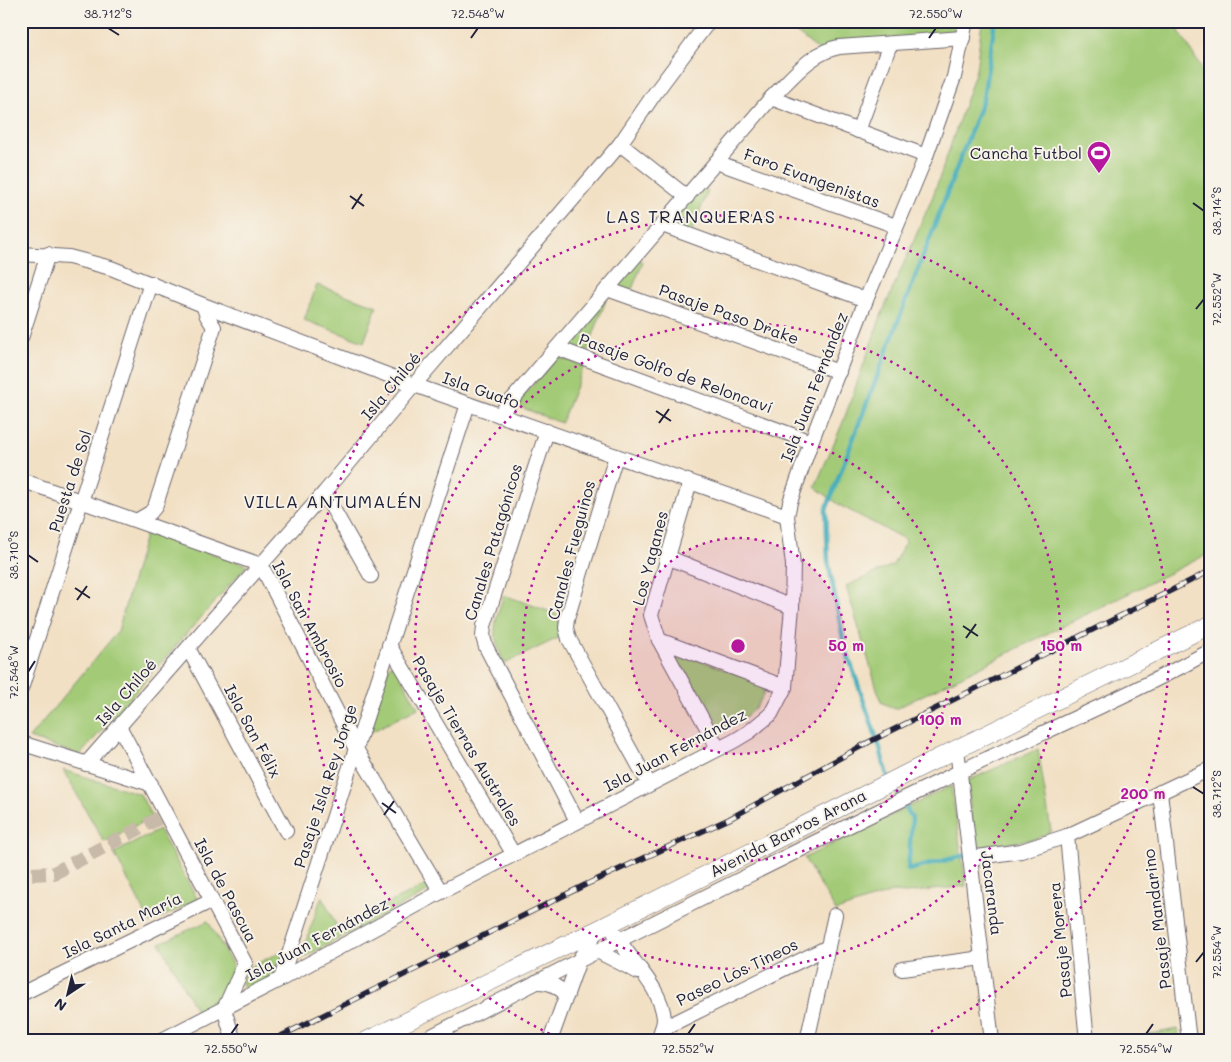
<svg xmlns="http://www.w3.org/2000/svg" width="1231" height="1062" font-family="Mali,sans-serif">
  <style>
    .green { fill: #a3cb77; stroke: #627659 }
    .lines { fill: none; stroke-linecap: round; stroke-linejoin: round }
    .stream { stroke: #3cabba; stroke-width: 4.5 }
    .minor-tunnel { stroke: #c8baa9; stroke-width: 14; stroke-dasharray: 14 7; stroke-linecap: butt }
    .minor-casing { stroke: #6b646b; stroke-width: 16 }
    .major-casing { stroke: #6b646b; stroke-width: 19 }
    .minor { stroke: #fff; stroke-width: 14 }
    .major { stroke: #fff; stroke-width: 18 }
    .rail-casing { stroke: #22223b; stroke-width: 5.5 }
    .rail { stroke: #f7f3e8; stroke-width: 4; stroke-dasharray: 11; stroke-linecap: butt }
    .ticks { fill: none; stroke: #22223b; stroke-width: 2 }
    .ring { fill: none; stroke: #b5179e; stroke-width: 2.5; stroke-dasharray: 2.5 5 }
    .labels { text-anchor: middle; stroke-width: 4; stroke-linejoin: round; paint-order: stroke }
    .poi-label { font-size: 16px; fill: #22223b; stroke: #f7f3e8; text-anchor: end }
    .street-label { font-size: 16px; fill: #22223b; stroke: #f7f3e8 }
    .neighbourhood-label { font-size: 18px; letter-spacing: 1px; fill: #22223b; stroke: #f7f3e8 }
    .centre { fill: #b5179e; stroke: #f7f3e8; stroke-width: 2.5 }
    .ring-label { font-size: 15px; text-anchor: middle; font-weight: bold; fill: #b5179e; stroke: #f7f3e8; stroke-width: 4; stroke-linejoin: round; paint-order: stroke }
    .neatline { fill: none; stroke: #22223b; stroke-width: 2 }
    .ticks-label { font-size: 12px; text-anchor: middle; fill: #22223b }
  </style>
  <rect width="100%" height="100%" fill="#f7f3e8"/>
  <filter id="ink" filterUnits="userSpaceOnUse"><feTurbulence type="fractalNoise" baseFrequency=".02" numOctaves="2"/><feDisplacementMap in="SourceGraphic" scale="10" xChannelSelector="R" yChannelSelector="G"/><feConvolveMatrix kernelMatrix="1 2 1 2 8 2 1 2 1" color-interpolation-filters="sRGB"/></filter>
  <filter id="wash" filterUnits="userSpaceOnUse"><feTurbulence type="fractalNoise" baseFrequency=".0096" numOctaves="4" result="noise"/><feDisplacementMap in="SourceGraphic" scale="20" xChannelSelector="R" yChannelSelector="G"/><feGaussianBlur stdDeviation="1.12" result="paint"/><feColorMatrix in="noise" values="0 0 0 0 0 0 0 0 0 0 0 0 0 0 0 0 0 1.4 0 .05"/><feComposite in="paint" operator="in"/></filter>
  <g filter="url(#wash)">
    <rect width="100%" height="100%" fill="#f2e0c4"/>
    <!-- green -->
    <g class="green">
      <path d="M782 21H961L959 36 822 53Z"/>
      <path d="M982 21H1173L1210 82V553L895 709 881 702 846 586 893 565 906 540 841 506 815 487 843 422 881 316 933 196 945 162 976 70Z"/>
      <path d="M700 188 708 191 691 233 673 226 671 220Z"/>
      <path d="M637 258 643 262 630 294 622 290 617 285Z"/>
      <path d="M317 285 377 306 364 342 304 320Z"/>
      <path d="M607 297 586 355 566 344Z"/>
      <path d="M558 357 584 366 561 423 515 405Z"/>
      <path d="M146 532 247 565 80 755 29 738 118 631Z"/>
      <path d="M504 595 559 615 560 637 504 664C491 631 493 628 504 595Z"/>
      <path d="M678 652 767 685C758 714 742 719 718 733L714 732 671 658 674 653Z"/>
      <path d="M394 664 418 708 369 733 389 666Z"/>
      <path d="M1038 749 1051 831 1036 839 975 848 967 781Z"/>
      <path d="M63 770 140 794 152 817 104 842Z"/>
      <path d="M951 786 966 886 906 893 892 892 836 911 804 858Z"/>
      <path d="M159 830 198 900 150 923 114 853Z"/>
      <path d="M429 884 433 889 299 960 322 896 337 927Z"/>
      <path d="M208 921 233 966 222 1006 199 1016 160 943Z"/>
      <path d="M288 948 275 976 248 989 242 985 245 970Z"/>
      <path d="M1178 1029 1179 1041H1146V1035Z"/>
    </g>
    <g class="lines">
      <!-- stream -->
      <g class="stream">
        <path d="M889 778 886 772 880 748 844 644 828 561 826 510 983 99 995 21"/>
        <path d="M893 785 912 818 908 870 966 855V858"/>
      </g>
    </g>
  </g>
  <g filter="url(#ink)">
    <g class="lines">
      <!-- minor-tunnel -->
      <path class="minor-tunnel" d="M32 874 54 873 167 814"/>
      <defs>
        <g id="minor">
          <path d="M771 98 926 156"/>
          <path d="M858 131 890 44"/>
          <path d="M620 144 687 197"/>
          <path d="M716 162 896 226"/>
          <path d="M662 225 866 300"/>
          <path d="M21 254 69 257 111 268 203 305 414 385 787 516"/>
          <path d="M607 289 839 372"/>
          <path d="M21 338 48 254"/>
          <path d="M557 348 811 442"/>
          <path d="M499 415 771 98C791 79 811 52 839 47L963 38"/>
          <path d="M547 431 484 626 483 637 486 647 577 821"/>
          <path d="M616 456 567 619 566 628 569 639 649 784"/>
          <path d="M21 480 261 565 356 749 441 892"/>
          <path d="M690 482 651 615 659 640 718 748"/>
          <path d="M324 493 371 576"/>
          <path d="M138 520 150 513 155 507 214 327 207 316 203 305"/>
          <path d="M667 557 792 607"/>
          <path d="M659 640 785 687"/>
          <path d="M389 645 514 855"/>
          <path d="M188 648 286 831"/>
          <path d="M21 689 151 283"/>
          <path d="M119 726 245 963 224 1009 234 1041"/>
          <path d="M21 743 151 784"/>
          <path d="M957 749 992 1041"/>
          <path d="M86 764 324 493 414 385 620 144 655 93 709 21"/>
          <path d="M1160 792 1189 1041"/>
          <path d="M1067 836 1087 1041"/>
          <path d="M970 858 1021 851 1067 836 1210 769"/>
          <path d="M614 932C628 959 662 987 664 1019 664 1026 660 1034 657 1041"/>
          <path d="M597 951 638 972"/>
          <path d="M902 969 982 958"/>
          <path d="M281 979 468 404"/>
          <path d="M536 982C549 981 557 986 567 995"/>
          <path d="M21 994 211 901"/>
          <path d="M662 1029 828 947"/>
          <path d="M160 1041 281 979 441 892 734 741 749 732 771 714 785 687 792 607 793 565 787 516 790 502 811 442 866 300 926 156 954 77 966 21"/>
          <path d="M422 1041C600 949 779 859 959 772 1043 732 1129 696 1210 651"/>
          <path d="M550 1041 579 960 597 930"/>
          <path d="M807 1041 835 915"/>
        </g>
        <path id="major" d="M366 1041 597 930 914 770 1210 625"/>
      </defs>
      <!-- minor casing -->
      <use href="#minor" class="minor-casing"/>
      <!-- major casing -->
      <use href="#major" class="major-casing"/>
      <!-- minor -->
      <use href="#minor" class="minor"/>
      <!-- major -->
      <use href="#major" class="major"/>
      <defs>
        <path id="rail" d="M271 1041 585 885 729 819 869 742 1210 571"/>
      </defs>
      <!-- rail casing -->
      <use href="#rail" class="rail-casing"/>
      <!-- rail -->
      <use href="#rail" class="rail"/>
    </g>
  </g>
  <!-- ticks -->
  <path class="ticks" d="M108 28 119 35M471 38 478 28M929 38 936 28M350 196 364 206M1193 203 1204 211M352 209 362 194M1196 309 1204 299M656 411 671 421M659 423 669 409M28 555 38 562M75 588 90 598M77 600 87 586M963 626 978 636M966 638 976 624M28 672 35 661M1193 787 1204 794M382 803 396 813M384 815 394 801M1196 962 1204 952M231 1034 238 1024M688 1034 695 1024M1146 1034 1153 1024"/>
  <!-- distance rings -->
  <circle cx="738" cy="646" r="108" fill="#b5179e" fill-opacity=".12"/>
  <g class="ring">
    <circle cx="738" cy="646" r="108"/>
    <circle cx="738" cy="646" r="215"/>
    <circle cx="738" cy="646" r="323"/>
    <path d="M563 1040A431 431 0 1 1 913 1040"/>
  </g>
  <!-- icons -->
  <defs>
    <symbol id="stadium-pin" viewBox="-11 -11 22 30"><path d="M0 17L-7.5 6A9.5 9.5 0 1 1 7.5 6Z" fill="#b5179e" stroke="#f7f3e8"/><path d="M0-5a6.5 5 0 1 0 0 10a6.5 5 0 1 0 0-10ZM-3.5-1.8h7v3.6h-7Z" fill="#fff"/></symbol>
  </defs>
  <g fill-rule="evenodd">
    <use href="#stadium-pin" x="1085" y="139" width="28" height="38"/>
  </g>
  <g class="labels">
    <!-- poi labels -->
    <g class="poi-label">
      <text x="1082" y="159">Cancha Futbol</text>
    </g>
    <!-- street labels -->
    <g class="street-label">
      <text transform="translate(812 178) rotate(20)" y="6">Faro Evangenistas</text>
      <text transform="translate(729 314) rotate(20)" y="6">Pasaje Paso Drake</text>
      <text transform="translate(676 373) rotate(20)" y="6">Pasaje Golfo de Reloncaví</text>
      <text transform="translate(391 386) rotate(-50)" y="6">Isla Chiloé</text>
      <text transform="translate(814 387) rotate(-69)" y="6">Isla Juan Fernández</text>
      <text transform="translate(481 390) rotate(19)" y="6">Isla Guafo</text>
      <text transform="translate(70 481) rotate(-72)" y="6">Puesta de Sol</text>
      <text transform="translate(493 542) rotate(-73)" y="6">Canales Patagónicos</text>
      <text transform="translate(571 550) rotate(-75)" y="6">Canales Fueguinos</text>
      <text transform="translate(650 558) rotate(-75)" y="6">Los Yaganes</text>
      <text transform="translate(310 624) rotate(62)" y="6">Isla San Ambrosio</text>
      <text transform="translate(126 692) rotate(-49)" y="6">Isla Chiloé</text>
      <text transform="translate(253 731) rotate(62)" y="6">Isla San Félix</text>
      <text transform="translate(467 741) rotate(59)" y="6">Pasaje Tierras Australes</text>
      <text transform="translate(675 750) rotate(-28)" y="6">Isla Juan Fernández</text>
      <text transform="translate(325 786) rotate(-72)" y="6">Pasaje Isla Rey Jorge</text>
      <text transform="translate(788 833) rotate(-27)" y="6">Avenida Barros Arana</text>
      <text transform="translate(226 890) rotate(62)" y="6">Isla de Pascua</text>
      <text transform="translate(992 893) rotate(83)" y="6">Jacaranda</text>
      <text transform="translate(1157 919) rotate(-97)" y="6">Pasaje Mandarino</text>
      <text transform="translate(122 925) rotate(-26)" y="6">Isla Santa María</text>
      <text transform="translate(317 939) rotate(-28)" y="6">Isla Juan Fernández</text>
      <text transform="translate(1060 940) rotate(-96)" y="6">Pasaje Morera</text>
      <text transform="translate(737 972) rotate(-26)" y="6">Paseo Los Tineos</text>
    </g>
    <!-- neighbourhood labels -->
    <g class="neighbourhood-label">
      <text x="691" y="223">LAS TRANQUERAS</text>
      <text x="333" y="508">VILLA ANTUMALÉN</text>
    </g>
  </g>
  <circle cx="738" cy="646" r="8" class="centre"/>
  <g class="ring-label">
    <text x="846" y="651">50 m</text>
    <text x="1061" y="651">150 m</text>
    <text x="940" y="725">100 m</text>
    <text x="1143" y="799">200 m</text>
  </g>
  <!-- margin -->
  <rect width="1231" height="1062" fill="none" stroke="#f7f3e8" stroke-width="55"/>
  <!-- north arrow -->
  <g transform="translate(68 994) rotate(215)" stroke="#f7f3e8" stroke-width="4" paint-order="stroke">
  <path d="M0-4L9 19L0 12L-9 19Z" fill="#22223b"/>
  <text y="-8" font-size="14" font-weight="bold" text-anchor="middle" fill="#22223b">N</text>
  </g>
  <rect x="28" y="28" width="1176" height="1006" class="neatline"/>
  <g class="ticks-label">
    <text x="108" y="18">38.712°S</text>
    <text x="478" y="18">72.548°W</text>
    <text x="936" y="18">72.550°W</text>
    <text transform="translate(1217 211) rotate(-90)" y="4">38.714°S</text>
    <text transform="translate(1217 299) rotate(-90)" y="4">72.552°W</text>
    <text transform="translate(14 555) rotate(-90)" y="4">38.710°S</text>
    <text transform="translate(14 672) rotate(-90)" y="4">72.548°W</text>
    <text transform="translate(1217 794) rotate(-90)" y="4">38.712°S</text>
    <text transform="translate(1217 952) rotate(-90)" y="4">72.554°W</text>
    <text x="231" y="1053">72.550°W</text>
    <text x="688" y="1053">72.552°W</text>
    <text x="1146" y="1053">72.554°W</text>
  </g>
</svg>
